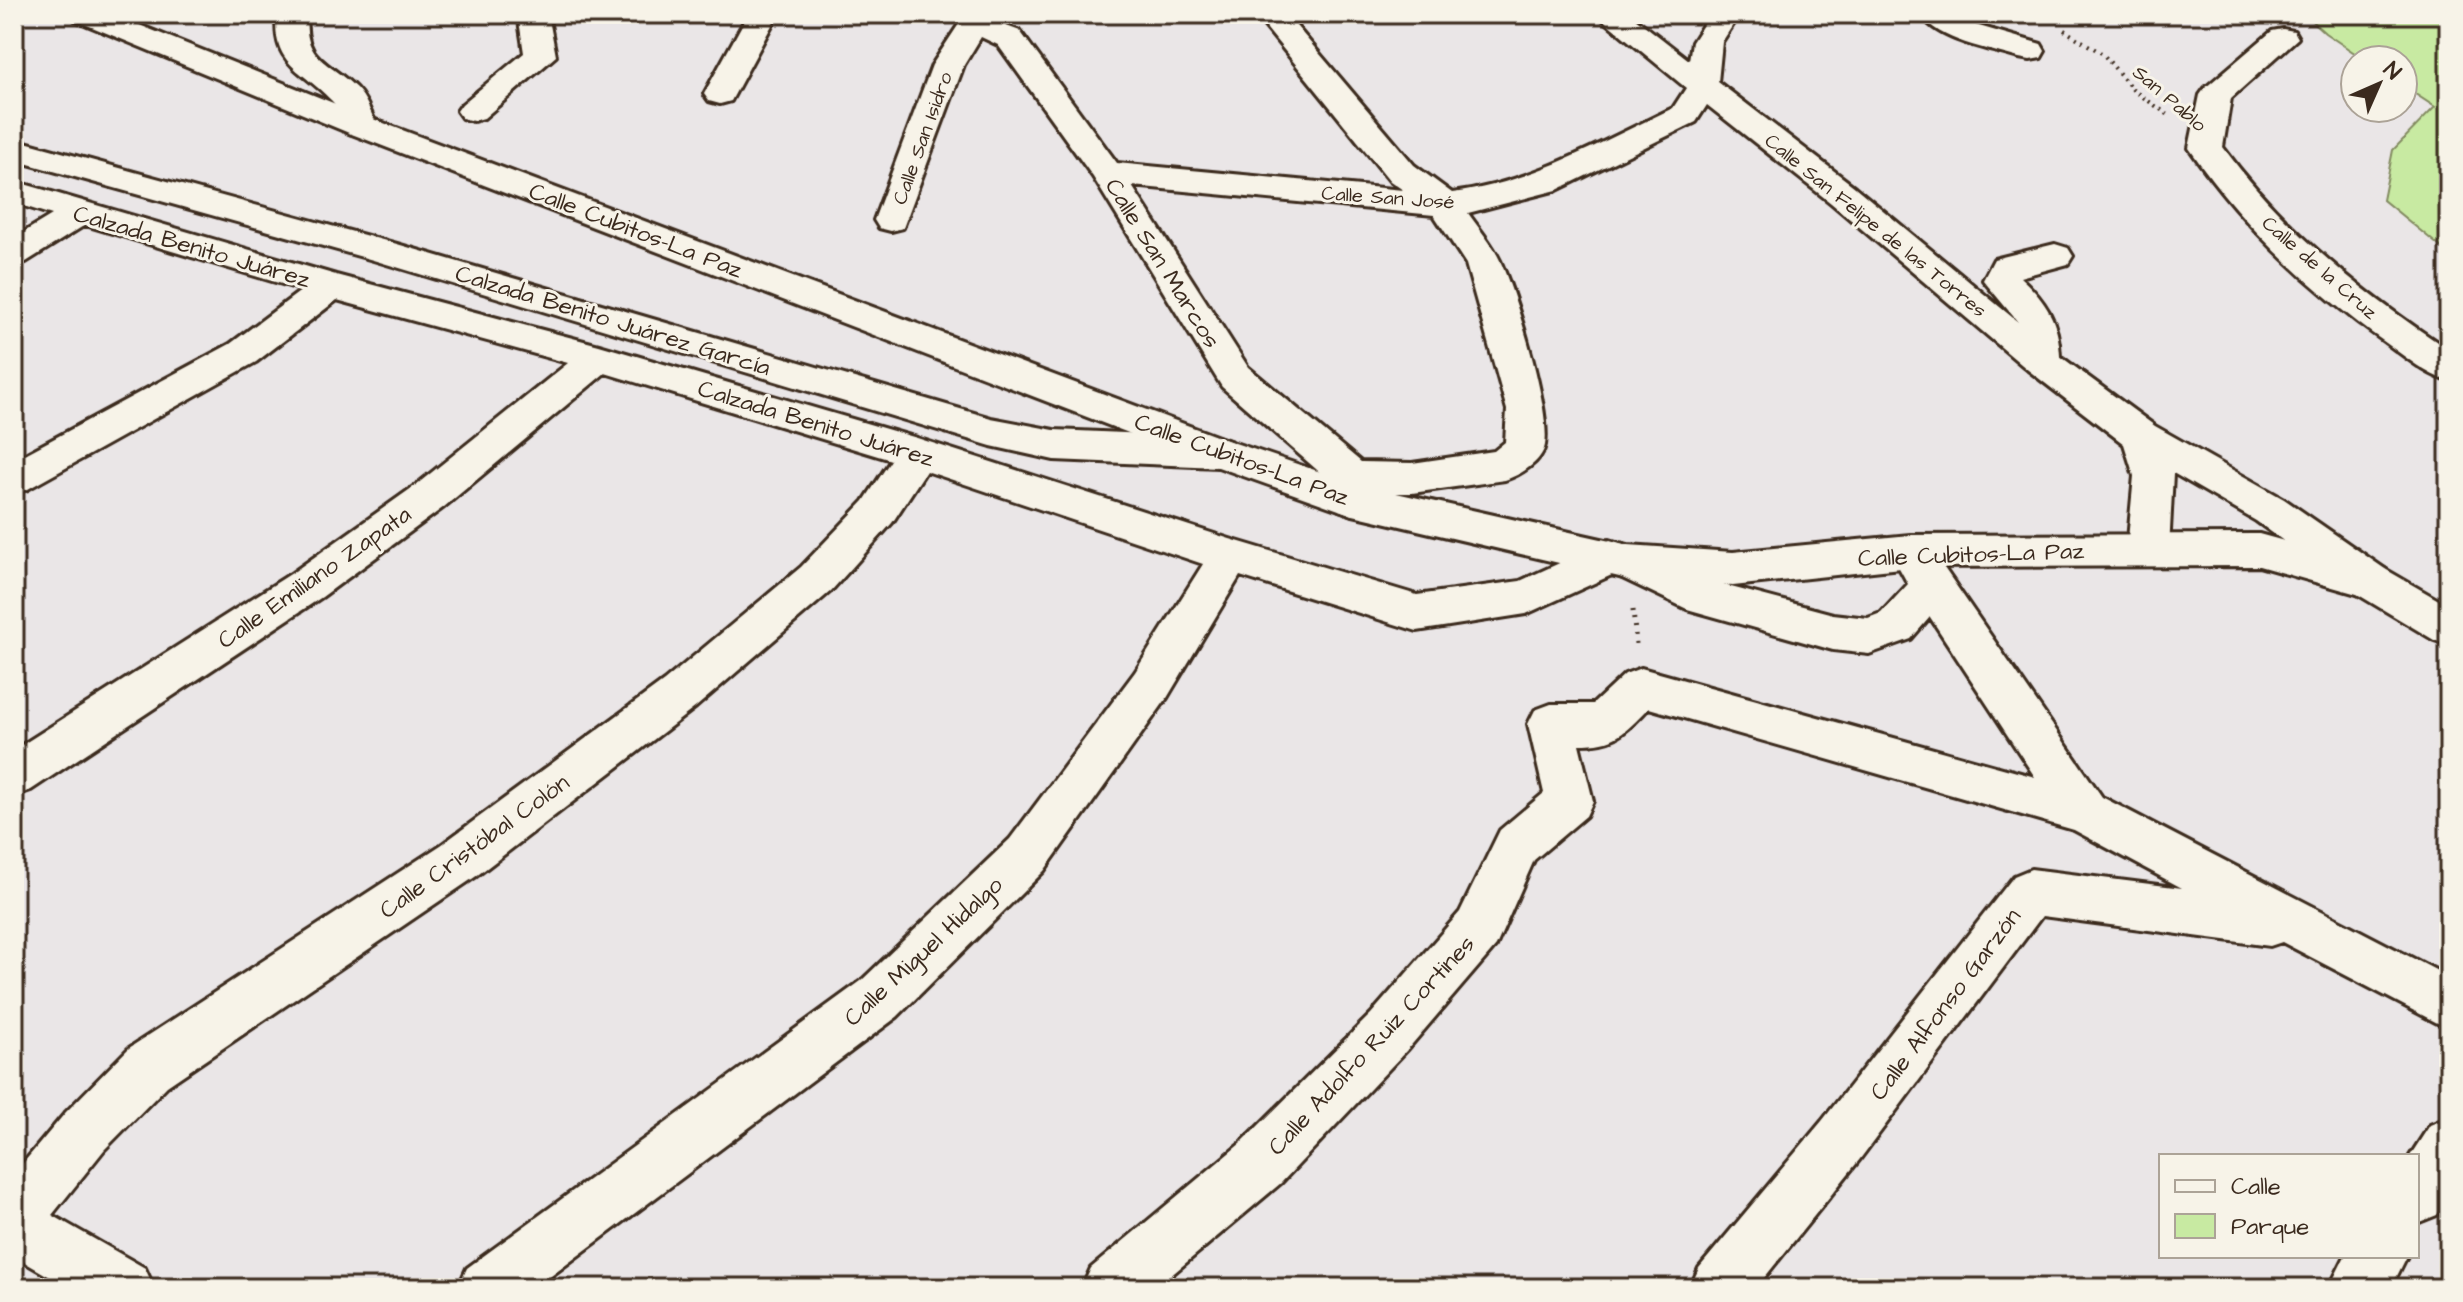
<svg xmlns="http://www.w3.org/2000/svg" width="2463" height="1302" font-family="'Architects Daughter',sans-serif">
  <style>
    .green { fill: #c8eaa2; stroke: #828a60; stroke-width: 2 }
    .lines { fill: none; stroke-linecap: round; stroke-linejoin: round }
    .street-casing { stroke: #3b2a1e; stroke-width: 6 }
    .secondary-casing { stroke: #3b2a1e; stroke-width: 6 }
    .path-far1 { stroke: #3b2a1e; stroke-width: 4; stroke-dasharray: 2 5; stroke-linecap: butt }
    .path { stroke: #3b2a1e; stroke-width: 5; stroke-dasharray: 2 6; stroke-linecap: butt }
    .street { fill: #f7f3e8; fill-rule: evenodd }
    .secondary { fill: #f7f3e8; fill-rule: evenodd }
    .labels { text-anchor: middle; stroke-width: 6; stroke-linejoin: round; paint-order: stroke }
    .far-street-label { font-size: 20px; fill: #3b2a1e; stroke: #f7f3e8 }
    .street-label { font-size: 24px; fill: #3b2a1e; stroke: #f7f3e8 }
  </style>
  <rect width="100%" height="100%" fill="#eae6e7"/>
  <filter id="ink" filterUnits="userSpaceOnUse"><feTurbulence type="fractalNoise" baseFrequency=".0125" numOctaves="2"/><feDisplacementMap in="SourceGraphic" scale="16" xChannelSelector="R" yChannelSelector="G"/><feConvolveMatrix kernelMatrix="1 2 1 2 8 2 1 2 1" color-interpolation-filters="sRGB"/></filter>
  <g filter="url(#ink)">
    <!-- green -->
    <path class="green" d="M2304 14H2449V254L2383 200 2393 150 2435 107 2403 86V60H2365L2325 33Z"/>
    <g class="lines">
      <defs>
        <g id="street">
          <path d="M277 14H307C303 61 328 60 356 88 366 98 371 113 377 126L373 133 361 136 349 133C343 123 340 108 331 100 302 69 271 65 277 14Z"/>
          <path d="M518 14H548L556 56 484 118 473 121 462 118 457 111 462 104 524 53Z"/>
          <path d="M748 14H778L731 101 720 104 709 101 704 94Z"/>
          <path d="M961 14H991L990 20 1020 31 1117 163 1403 190 1390 181 1255 14H1286L1414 165 1452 193C1531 183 1601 142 1673 108L1686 88 1596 14H1630L1689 60 1692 42 1710 14H1740L1722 42 1718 82 1855 187 2018 322 1983 280 1994 259 2055 244 2068 248 2073 256 2068 264 2020 277C2045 300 2059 321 2060 356L2155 426 2284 499 2385 569 2391 581 2385 593 2370 598 2355 593 2256 521 2173 473 2169 550 2163 562 2148 566 2133 562 2127 550 2134 476 2124 444 2028 370 1831 203 1707 105 1696 122 1557 190 1468 213C1479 229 1495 247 1502 265 1517 300 1551 410 1545 445 1542 462 1520 475 1505 480L1412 493H1373L1367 510 1353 515 1339 510 1333 499 1332 483 1222 387 1093 177 998 45 981 37 964 65 903 228 891 231 879 228 874 220 932 65 959 24ZM1132 186 1434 215 1466 264 1507 410 1505 442 1494 451 1412 463 1361 462 1248 367Z"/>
          <path d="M1920 14H1956L1972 24 2041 44 2045 51 2041 58 2030 60 2019 58C1988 48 1939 42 1920 14Z"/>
          <path d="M2283 29 2294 31 2298 38 2231 98 2223 147C2284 230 2363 293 2449 350V381C2426 375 2406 357 2386 343 2310 289 2242 226 2189 148L2200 95 2205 88 2272 31Z"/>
          <path d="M14 139 397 244 991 418 1054 430 1218 437 1232 442 1238 452 1232 462 1218 467 1054 460 991 446 373 260 14 160Z"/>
          <path d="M14 181 336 275 599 345 917 438 1230 539 1417 595 1520 581 1610 540 1643 550 1712 582 1833 614 1868 618 1881 613 1908 584 1897 564 1903 552 1918 547 1933 552 2102 797 2449 977V1029L2282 942 2270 946 2042 916 1860 1159 1756 1288H1690L1699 1268 1822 1121 2014 876 2031 869 2182 888 2074 830 1649 708C1623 734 1617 744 1579 744L1593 801 1586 816 1534 860 1496 946 1407 1050 1281 1183 1156 1288H1082L1091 1268 1241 1143 1371 1014 1460 912 1500 830 1544 793 1528 724 1535 710 1551 704H1593L1625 674 1641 668 2035 777 1930 617 1911 639 1869 654 1833 650 1687 609 1614 574 1526 614 1417 631 1240 576 1167 698 1044 871 897 1017 535 1288H458L467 1268 861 981 1010 839 1135 672 1203 564 926 471 892 523 831 591 696 707 475 877 167 1086 104 1150 52 1215 145 1268 154 1288H69L14 1256V1174L66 1112 129 1048 441 845 664 681 801 567 864 501 891 460 605 373 444 507 322 597 31 790 14 796V750L292 573 416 485 568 363 337 300 256 362 28 489 14 493V460L230 344 302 290 85 225 26 262 14 266V238L52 215 14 203Z"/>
          <path d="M2449 1117V1195L2437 1215 2417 1223V1156H2410L2430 1125Z"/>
          <path d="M2345 1256H2407L2391 1288H2329Z"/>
        </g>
        <path id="secondary" d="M71 14H112L373 119 1232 442 1356 484 1628 545 1733 552 1910 535 2259 534 2385 569 2449 606V645L2434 640 2357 594 2259 566 1910 567 1733 586 1628 579 1353 515 1204 462 349 133 75 20Z"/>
      </defs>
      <!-- street casing -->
      <use href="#street" class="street-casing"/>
      <!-- secondary casing -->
      <use href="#secondary" class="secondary-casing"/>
      <!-- path-far1 -->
      <path class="path-far1" d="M2064 30 2103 54 2133 90 2170 116"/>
      <!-- path -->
      <path class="path" d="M1633 610 1636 644"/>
      <!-- street -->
      <use href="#street" class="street"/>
      <!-- secondary -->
      <use href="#secondary" class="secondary"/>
    </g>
  </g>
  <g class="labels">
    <!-- far-street labels -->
    <g class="far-street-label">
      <text transform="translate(2170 98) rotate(41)" y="7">San Pablo</text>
      <text transform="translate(922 138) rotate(-70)" y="7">Calle San Isidro</text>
      <text transform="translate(1388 197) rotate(4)" y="7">Calle San José</text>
      <text transform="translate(1876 225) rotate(39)" y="7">Calle San Felipe de las Torres</text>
      <text transform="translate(2320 267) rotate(41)" y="7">Calle de la Cruz</text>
    </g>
    <!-- street labels -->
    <g class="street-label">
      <text transform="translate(636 230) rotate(21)" y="8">Calle Cubitos-La Paz</text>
      <text transform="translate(192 246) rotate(16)" y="8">Calzada Benito Juárez</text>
      <text transform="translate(1163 263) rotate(58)" y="8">Calle San Marcos</text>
      <text transform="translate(613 320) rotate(17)" y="8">Calzada Benito Juárez García</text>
      <text transform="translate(816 423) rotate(17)" y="8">Calzada Benito Juárez</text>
      <text transform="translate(1242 459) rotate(20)" y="8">Calle Cubitos-La Paz</text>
      <text transform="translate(1971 554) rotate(-2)" y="8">Calle Cubitos-La Paz</text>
      <text transform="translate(314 577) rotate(-35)" y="8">Calle Emiliano Zapata</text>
      <text transform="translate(474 846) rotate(-36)" y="8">Calle Cristóbal Colón</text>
      <text transform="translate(923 951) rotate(-43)" y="8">Calle Miguel Hidalgo</text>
      <text transform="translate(1945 1004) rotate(-53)" y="8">Calle Alfonso Garzón</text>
      <text transform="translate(1371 1045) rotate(-47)" y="8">Calle Adolfo Ruiz Cortines</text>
    </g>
  </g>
  <!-- margin -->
  <rect width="2463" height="1302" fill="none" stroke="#f7f3e8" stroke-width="48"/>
  <rect x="24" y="24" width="2415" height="1254" fill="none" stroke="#3b2a1e" stroke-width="3" filter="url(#ink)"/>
  <!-- legend -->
  <rect x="2159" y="1154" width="260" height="104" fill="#f7f3e8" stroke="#aca397" stroke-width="2"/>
  <rect x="2175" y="1180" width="40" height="12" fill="#f7f3e8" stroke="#aca397" stroke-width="2"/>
  <text x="2231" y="1194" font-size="24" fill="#3b2a1e">Calle</text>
  <rect x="2175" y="1214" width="40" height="24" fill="#c8eaa2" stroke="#aca397" stroke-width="2"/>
  <text x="2231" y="1234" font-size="24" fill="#3b2a1e">Parque</text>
  <!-- north arrow -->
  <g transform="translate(2379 84) rotate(45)"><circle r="38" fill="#f7f3e8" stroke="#aca397" stroke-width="2"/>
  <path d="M0-6L14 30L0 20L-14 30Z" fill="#3b2a1e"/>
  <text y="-12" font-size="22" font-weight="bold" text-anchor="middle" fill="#3b2a1e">N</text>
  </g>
</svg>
